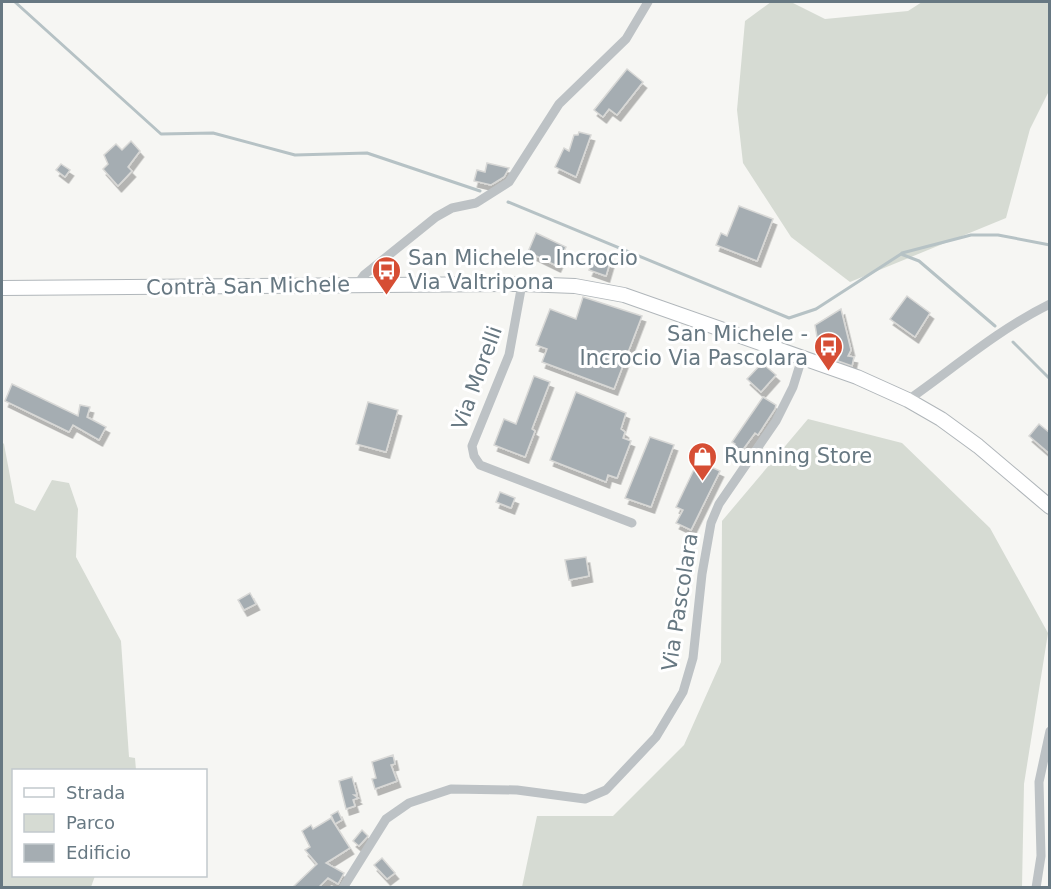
<svg xmlns="http://www.w3.org/2000/svg" width="1051" height="889" font-family="'DejaVu Sans',sans-serif">
  <style>
    .green { fill: #d6dbd3 }
    .lines { fill: none; stroke-linecap: round; stroke-linejoin: round }
    .stream { stroke: #b6c2c5; stroke-width: 3 }
    .building { fill: #a5adb2; stroke: #d8d8d6; stroke-width: 1.5; filter: url(#shadow) }
    .secondary-casing { stroke: #b0b6ba; stroke-width: 16 }
    .street { stroke: #bdc2c5; stroke-width: 9 }
    .secondary { stroke: #fff; stroke-width: 14 }
    .labels { text-anchor: middle; stroke-width: 6; stroke-linejoin: round; paint-order: stroke }
    .poi-label { font-size: 21px; fill: #677882; stroke: #fff; text-anchor: start }
    .street-label { font-size: 21px; fill: #677882; stroke: #fff }
  </style>
  <defs>
    <filter id="shadow"><feDropShadow dx="3.5" dy="6" stdDeviation="0" flood-color="#0004"/></filter>
  </defs>
  <rect width="100%" height="100%" fill="#f6f6f3"/>
  <!-- green -->
  <g class="green">
    <path d="M771 2H791L825 19 908 11 922 2H1049V91L1030 129 1006 218 850 282 791 237 743 163 737 110 745 21Z"/>
    <path d="M808 419 902 443 990 528 1048 633 1024 784 1022 887H522L537 816H613L684 745 721 662 722 521Z"/>
    <path d="M2 442 4 444 15 503 35 511 52 480 69 483 78 509 76 557 121 641 129 757 135 758 136 770H14V876H95L91 887H2Z"/>
  </g>
  <g class="lines">
    <!-- stream -->
    <g class="stream">
      <path d="M15 2 161 134 213 133 295 155 367 153 480 191"/>
      <path d="M508 202 789 318 816 309 901 254 919 261 995 326"/>
      <path d="M902 253 971 235H998L1050 245"/>
      <path d="M1013 342 1050 379"/>
    </g>
  </g>
  <!-- building -->
  <g class="building">
    <path d="M627 69 643 82 617 115 609 109 603 117 594 110Z"/>
    <path d="M579 132 591 135 576 177 555 167 564 148 569 151 574 135H578Z"/>
    <path d="M131 141 140 151 128 167 132 171 118 186 103 169 108 164 104 155 116 144 122 150Z"/>
    <path d="M487 163 509 168 504 177 491 185 474 181 477 170 485 172Z"/>
    <path d="M61 164 70 170 65 177 56 170Z"/>
    <path d="M739 206 773 219 757 261 716 245 721 233 727 236Z"/>
    <path d="M536 233 566 247 557 266 528 252Z"/>
    <path d="M596 254 611 259 606 276 589 270Z"/>
    <path d="M907 296 930 313 915 337 890 319Z"/>
    <path d="M583 297 642 316 614 389 542 362 547 349 536 345 550 309 576 319Z"/>
    <path d="M841 309 851 350 848 356 854 357 852 366 838 361 841 347 817 337 815 325Z"/>
    <path d="M762 363 776 375 761 392 747 379Z"/>
    <path d="M534 376 550 382 532 429 535 431 525 457 494 445 504 419 516 424Z"/>
    <path d="M12 384 78 416 80 405 90 407 87 417 106 427 99 440 73 425 69 432 5 401Z"/>
    <path d="M576 392 626 413 621 429 625 432 623 438 631 441 617 478 608 475 606 482 550 460Z"/>
    <path d="M763 397 776 405 775 409 758 435 755 433 739 455 731 450 735 444 732 442Z"/>
    <path d="M368 402 398 410 386 452 356 444Z"/>
    <path d="M1039 424 1050 433V454L1029 436Z"/>
    <path d="M650 437 674 445 651 507 625 498Z"/>
    <path d="M698 461 720 471 691 530 676 523 683 510 676 507Z"/>
    <path d="M500 492 515 498 511 508 496 502Z"/>
    <path d="M586 557 589 576 569 580 565 560Z"/>
    <path d="M250 593 256 604 244 610 238 600Z"/>
    <path d="M393 755 395 764 391 765 397 781 375 789 372 779 376 778 372 762Z"/>
    <path d="M352 777 357 795H354L358 798 353 800 355 806 346 809 339 781Z"/>
    <path d="M338 811 342 820 335 824 331 815Z"/>
    <path d="M331 818 350 848 326 863 344 873 338 884 328 878 318 888H292L317 864 305 850 310 847 302 831 311 825 313 829Z"/>
    <path d="M362 830 368 836 359 846 353 841Z"/>
    <path d="M382 858 395 873 387 879 374 865Z"/>
  </g>
  <g class="lines">
    <defs>
      <path id="secondary" d="M2 288 522 284 575 286 624 295 857 377 908 400 941 419 978 446 1050 507"/>
    </defs>
    <!-- secondary casing -->
    <use href="#secondary" class="secondary-casing"/>
    <!-- street -->
    <g class="street">
      <path d="M522 284 509 355 472 446 474 456 480 465 632 523"/>
      <path d="M357 285 364 275 436 217 452 208 476 203 509 182 559 104 626 39 648 2"/>
      <path d="M908 400C955 367 999 329 1050 304"/>
      <path d="M343 888 386 819 409 803 451 789 517 790 585 799 606 790 656 737 683 692 693 658 702 574 711 523 719 504 776 421 793 387 802 358"/>
      <path d="M1036 888 1041 856 1039 782 1050 731"/>
    </g>
    <!-- secondary -->
    <use href="#secondary" class="secondary"/>
  </g>
  <!-- icons -->
  <defs>
    <symbol id="bus-pin" viewBox="-11 -11 22 30"><path d="M0 17L-7.5 6A9.5 9.5 0 1 1 7.5 6Z" fill="#d64e34" stroke="#fff"/><path d="M-5-6H5V4H4V6H2V4H-2V6H-4V4H-5ZM-3.5-4V0h7V-4ZM-3.5 1.2v1.5H-2V1.2ZM2 1.2v1.5H3.5V1.2Z" fill="#fff"/></symbol>
    <symbol id="shop-pin" viewBox="-11 -11 22 30"><path d="M0 17L-7.5 6A9.5 9.5 0 1 1 7.5 6Z" fill="#d64e34" stroke="#fff"/><path d="M-5-2.5h2.3a2.7 3.5 0 0 1 5.4 0H5L5.5 6h-11ZM-1.5-2.5h3a1.5 2.3 0 0 0-3 0Z" fill="#fff"/></symbol>
  </defs>
  <g fill-rule="evenodd">
    <use href="#bus-pin" x="370" y="254" width="33" height="45"/>
    <use href="#bus-pin" x="812" y="330" width="33" height="45"/>
    <use href="#shop-pin" x="686" y="440" width="33" height="45"/>
  </g>
  <g class="labels">
    <!-- poi labels -->
    <g class="poi-label">
      <text x="408" y="265">San Michele - Incrocio<tspan x="408" dy="24">Via Valtripona</tspan></text>
      <text x="808" y="341" text-anchor="end">San Michele -<tspan x="808" dy="24">Incrocio Via Pascolara</tspan></text>
      <text x="724" y="463">Running Store</text>
    </g>
    <!-- street labels -->
    <g class="street-label">
      <text transform="translate(248 286) rotate(-1)" y="7">Contrà San Michele</text>
      <text transform="translate(477 378) rotate(-70)" y="7">Via Morelli</text>
      <text transform="translate(680 602) rotate(-81)" y="7">Via Pascolara</text>
    </g>
  </g>
  <!-- border -->
  <rect width="1051" height="889" fill="none" stroke="#677882" stroke-width="6"/>
  <!-- legend -->
  <rect x="12" y="769" width="195" height="108" fill="#ffffff" stroke="#c2c9cd" stroke-width="1.5"/>
  <rect x="24" y="788" width="30" height="9" fill="#ffffff" stroke="#c2c9cd" stroke-width="1.5"/>
  <text x="66" y="799" font-size="18" fill="#677882">Strada</text>
  <rect x="24" y="814" width="30" height="18" fill="#d6dbd3" stroke="#c2c9cd" stroke-width="1.5"/>
  <text x="66" y="829" font-size="18" fill="#677882">Parco</text>
  <rect x="24" y="844" width="30" height="18" fill="#a5adb2" stroke="#c2c9cd" stroke-width="1.5"/>
  <text x="66" y="859" font-size="18" fill="#677882">Edificio</text>
</svg>
